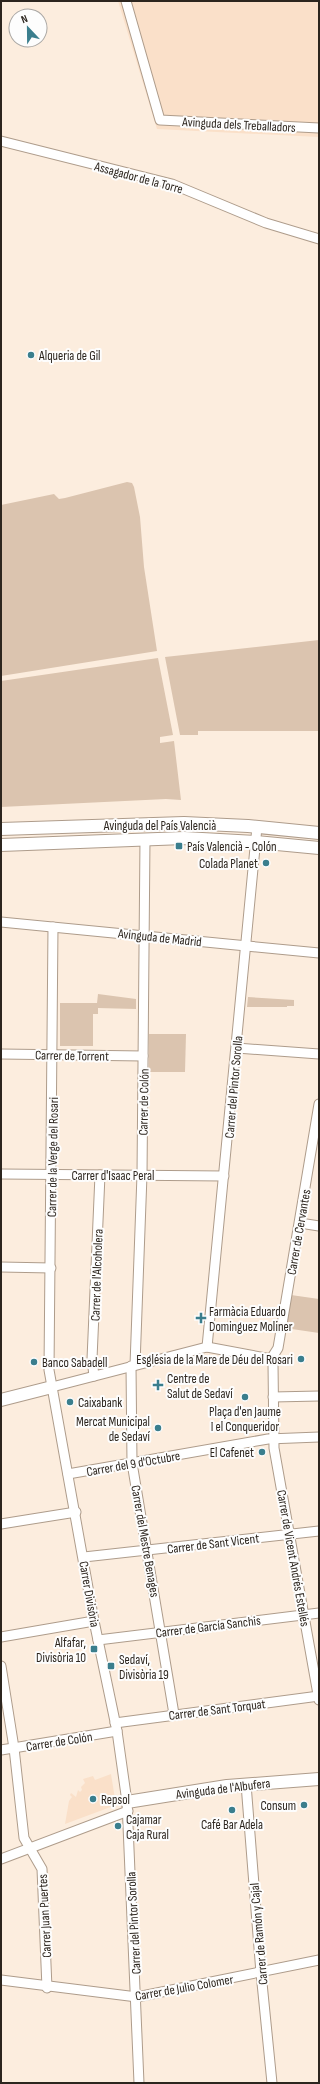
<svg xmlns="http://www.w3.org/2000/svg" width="320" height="2084" font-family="'Sofia Sans Condensed',sans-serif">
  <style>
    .built { fill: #fae0c9 }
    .green { fill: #dbc4af }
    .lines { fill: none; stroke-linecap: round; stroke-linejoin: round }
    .street-casing { stroke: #ae9c8b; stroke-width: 11 }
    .secondary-casing { stroke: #ae9c8b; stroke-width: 14 }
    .street { stroke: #fff; stroke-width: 9 }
    .secondary { stroke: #fff; stroke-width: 12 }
    .poi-dot { fill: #3a7e8d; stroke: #fdfdfd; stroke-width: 1.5 }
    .labels { text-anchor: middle; stroke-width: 4; stroke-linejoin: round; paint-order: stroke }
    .street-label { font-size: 13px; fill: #2c251e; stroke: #fdfdfd }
    .poi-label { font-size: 13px; fill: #2c251e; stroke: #fdfdfd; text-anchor: start }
  </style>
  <rect width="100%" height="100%" fill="#fcedde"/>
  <!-- built -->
  <g class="built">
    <path d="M118 1H319V137L157 129Z"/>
    <path d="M111 1774 116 1805 65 1824 69 1801 72 1797 70 1795 71 1793 76 1797 78 1790 80 1792 82 1790 81 1787 85 1783 83 1779 93 1776 95 1780Z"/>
  </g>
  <!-- green -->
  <g class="green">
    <path d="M127 482 132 483 134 487 140 517 144 567 157 651 1 676V505L54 494 59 499 65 498Z"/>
    <path d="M319 640V731H198V735H180L165 657Z"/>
    <path d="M158 658 173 735 160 737V743L174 741 181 800 166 799 1 807V681Z"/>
    <path d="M98 994 136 999V1009L98 1008V1014H93V1046H60V1003H97Z"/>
    <path d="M248 997 294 1000V1006H287V1007H247Z"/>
    <path d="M149 1034H186L185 1072H149Z"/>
    <path d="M291 1295 319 1299V1333L285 1328Z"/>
  </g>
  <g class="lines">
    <defs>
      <g id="street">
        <path d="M126 1 160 120 319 128"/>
        <path d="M1 141 172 184 266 223 319 239"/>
        <path d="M1 922 319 953"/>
        <path d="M53 927 49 1370 94 1621 117 1731 127 1802 139 2083"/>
        <path d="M237 1048 319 1054"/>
        <path d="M1 1054 143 1056"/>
        <path d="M1 1174 224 1176"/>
        <path d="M300 1223 319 1226"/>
        <path d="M1 1267 51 1268"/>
        <path d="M207 1347 257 827"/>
        <path d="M271 1359 273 1363 274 1448 319 1700"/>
        <path d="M271 1359 278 1348 319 1104"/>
        <path d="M135 1365 142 1175 145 839"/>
        <path d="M131 1366 132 1463 174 1714"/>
        <path d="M94 1376 92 1359 100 1175"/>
        <path d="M52 1387 207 1347 271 1359"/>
        <path d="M273 1397 319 1396"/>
        <path d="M68 1474 268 1439 319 1437"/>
        <path d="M1 1524 76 1512"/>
        <path d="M84 1557 319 1531"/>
        <path d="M1 1637 94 1621"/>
        <path d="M98 1640 319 1613"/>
        <path d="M1 1666 14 1748 24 1838 42 1869 47 1988"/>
        <path d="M115 1723 319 1696"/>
        <path d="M1 1750 117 1731"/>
        <path d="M246 1784 261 1973 272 2083"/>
        <path d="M1 1859 128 1811"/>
        <path d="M1 1980 137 1997 319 1960"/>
      </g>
      <g id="secondary">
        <path d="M1 829 184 823 248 826 319 833"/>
        <path d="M1 845 184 838 256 842 319 848"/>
        <path d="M1 1400 52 1387"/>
        <path d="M127 1802 227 1786 319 1779"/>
      </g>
    </defs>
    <!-- street casing -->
    <use href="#street" class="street-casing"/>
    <!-- secondary casing -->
    <use href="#secondary" class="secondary-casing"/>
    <!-- street -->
    <use href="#street" class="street"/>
    <!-- secondary -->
    <use href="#secondary" class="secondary"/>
  </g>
  <!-- markers -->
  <g class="poi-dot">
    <circle cx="31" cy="355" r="4"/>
    <rect x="175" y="842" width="8" height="8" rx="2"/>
    <circle cx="266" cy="863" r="4"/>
    <path d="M199 1312h4v4h4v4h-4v4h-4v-4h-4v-4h4z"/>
    <circle cx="301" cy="1359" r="4"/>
    <circle cx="34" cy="1362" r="4"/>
    <path d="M156 1379h4v4h4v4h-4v4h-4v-4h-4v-4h4z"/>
    <circle cx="245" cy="1397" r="4"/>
    <circle cx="70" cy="1402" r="4"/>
    <circle cx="158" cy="1428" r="4"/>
    <circle cx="262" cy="1452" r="4"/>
    <rect x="90" y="1645" width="8" height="8" rx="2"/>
    <rect x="107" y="1662" width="8" height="8" rx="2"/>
    <circle cx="93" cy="1799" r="4"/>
    <circle cx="304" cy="1805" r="4"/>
    <circle cx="232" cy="1810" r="4"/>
    <circle cx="118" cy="1826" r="4"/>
  </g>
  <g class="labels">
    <!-- street labels -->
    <g class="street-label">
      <text transform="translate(239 124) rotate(3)" y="5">Avinguda dels Treballadors</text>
      <text transform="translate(139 177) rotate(15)" y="5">Assagador de la Torre</text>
      <text x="160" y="830">Avinguda del País Valencià</text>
      <text transform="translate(160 937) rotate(6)" y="5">Avinguda de Madrid</text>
      <text transform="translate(72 1055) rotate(1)" y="5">Carrer de Torrent</text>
      <text transform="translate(233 1087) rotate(-85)" y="5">Carrer del Pintor Sorolla</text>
      <text transform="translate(143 1102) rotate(-89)" y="5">Carrer de Colón</text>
      <text transform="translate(52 1157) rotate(-89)" y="5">Carrer de la Verge del Rosari</text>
      <text x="113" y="1180">Carrer d'Isaac Peral</text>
      <text transform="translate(298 1232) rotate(-80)" y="5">Carrer de Cervantes</text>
      <text transform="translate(96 1275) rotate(-88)" y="5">Carrer de l'Alcoholera</text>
      <text transform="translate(133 1463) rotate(-10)" y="5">Carrer del 9 d'Octubre</text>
      <text transform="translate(146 1541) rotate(80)" y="5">Carrer del Mestre Benages</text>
      <text transform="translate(213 1543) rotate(-7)" y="5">Carrer de Sant Vicent</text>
      <text transform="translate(294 1558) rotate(80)" y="5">Carrer de Vicent Andrés Estellés</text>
      <text transform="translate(90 1594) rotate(80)" y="5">Carrer Divisòria</text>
      <text transform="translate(208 1626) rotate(-7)" y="5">Carrer de García Sanchis</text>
      <text transform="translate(217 1709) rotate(-7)" y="5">Carrer de Sant Torquat</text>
      <text transform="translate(59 1741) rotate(-9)" y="5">Carrer de Colón</text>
      <text transform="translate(223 1788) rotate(-7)" y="5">Avinguda de l'Albufera</text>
      <text transform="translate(44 1916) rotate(-93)" y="5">Carrer Juan Puertes</text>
      <text transform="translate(133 1923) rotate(-93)" y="5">Carrer del Pintor Sorolla</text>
      <text transform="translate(258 1934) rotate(-95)" y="5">Carrer de Ramón y Cajal</text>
      <text transform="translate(184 1987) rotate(-10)" y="5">Carrer de Julio Colomer</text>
    </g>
    <!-- poi labels -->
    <g class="poi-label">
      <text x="39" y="360">Alqueria de Gil</text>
      <text x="187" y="851">País Valencià - Colón</text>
      <text x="258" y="868" text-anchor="end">Colada Planet</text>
      <text x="209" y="1316">Farmàcia Eduardo<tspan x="209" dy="15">Dominguez Moliner</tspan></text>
      <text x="293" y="1364" text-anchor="end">Església de la Mare de Déu del Rosari</text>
      <text x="42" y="1367">Banco Sabadell</text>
      <text x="167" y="1383">Centre de<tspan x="167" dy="15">Salut de Sedaví</tspan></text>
      <text x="78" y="1407">Caixabank</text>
      <text x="245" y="1416" text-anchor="middle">Plaça d'en Jaume<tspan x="245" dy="15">I el Conqueridor</tspan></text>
      <text x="150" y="1426" text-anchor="end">Mercat Municipal<tspan x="150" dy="15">de Sedaví</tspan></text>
      <text x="254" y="1457" text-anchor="end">El Cafenet</text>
      <text x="86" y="1647" text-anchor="end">Alfafar,<tspan x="86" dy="15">Divisòria 10</tspan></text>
      <text x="119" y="1664">Sedaví,<tspan x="119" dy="15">Divisòria 19</tspan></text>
      <text x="101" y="1804">Repsol</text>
      <text x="296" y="1810" text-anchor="end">Consum</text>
      <text x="126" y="1824">Cajamar<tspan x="126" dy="15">Caja Rural</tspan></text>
      <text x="232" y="1829" text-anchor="middle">Café Bar Adela</text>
    </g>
  </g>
  <!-- border -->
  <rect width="320" height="2084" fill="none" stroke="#2c251e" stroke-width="4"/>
  <!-- north arrow -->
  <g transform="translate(28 28) rotate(338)"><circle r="19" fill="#fdfdfd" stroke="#a9a7a4"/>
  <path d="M0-3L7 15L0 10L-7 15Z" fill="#3a7e8d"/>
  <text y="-6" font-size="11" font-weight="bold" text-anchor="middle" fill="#2c251e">N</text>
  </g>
</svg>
